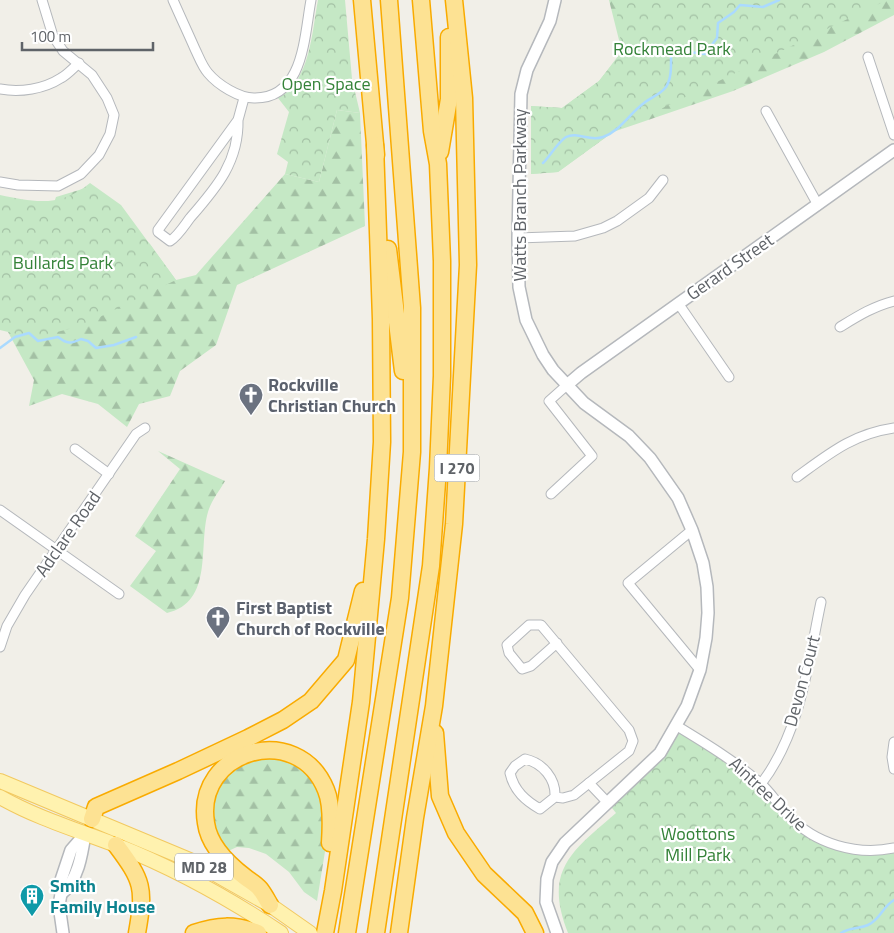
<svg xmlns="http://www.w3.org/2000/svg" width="894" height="933" font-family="'Titillium Web',sans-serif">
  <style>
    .forest { fill: url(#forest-firs) }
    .park { fill: url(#park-crowns) }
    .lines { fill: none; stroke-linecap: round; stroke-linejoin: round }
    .stream { stroke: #aadaff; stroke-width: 2.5 }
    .minor-casing { stroke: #b5b8bc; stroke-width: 11 }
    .tertiary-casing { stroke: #b5b8bc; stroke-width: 14 }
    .primary-casing { stroke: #f2c960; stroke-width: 16 }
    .motorway-casing { stroke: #f9ab00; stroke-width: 19 }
    .minor { stroke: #fff; stroke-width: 9 }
    .tertiary { stroke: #fff; stroke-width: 11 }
    .primary { stroke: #fff2af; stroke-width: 14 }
    .motorway { stroke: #fde293; stroke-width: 16 }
    .labels { text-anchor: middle; stroke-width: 4.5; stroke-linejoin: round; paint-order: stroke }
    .shield { fill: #fff; stroke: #8f9295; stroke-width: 1 }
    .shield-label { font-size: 16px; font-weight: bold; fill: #5f6368 }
    .park-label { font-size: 18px; fill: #348238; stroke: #fff }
    .street-label { font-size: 18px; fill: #5f6368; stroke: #fff }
    .worship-label { font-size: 18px; font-weight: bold; fill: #5b616d; stroke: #fff; text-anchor: start }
    .culture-label { font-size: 18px; font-weight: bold; fill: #0d838f; stroke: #fff; text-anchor: start }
  </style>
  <defs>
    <pattern id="forest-firs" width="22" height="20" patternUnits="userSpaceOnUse" patternTransform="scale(1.25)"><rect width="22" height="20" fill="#c5e8c5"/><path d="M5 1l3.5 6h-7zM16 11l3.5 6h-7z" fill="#a3c0a4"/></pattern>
    <pattern id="park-crowns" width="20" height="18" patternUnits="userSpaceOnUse" patternTransform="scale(1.25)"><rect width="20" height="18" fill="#c5e8c5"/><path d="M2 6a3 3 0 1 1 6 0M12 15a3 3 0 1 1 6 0" fill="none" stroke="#a3c0a4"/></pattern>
  </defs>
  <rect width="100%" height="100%" fill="#f1efe8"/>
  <!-- forest -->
  <g class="forest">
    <path d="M609 0H894V15L824 52 733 91 613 132 558 172 531 174V106L562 108 599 81 622 52Z"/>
    <path d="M337 110 360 113 365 226 237 285 216 345 180 371 170 396 139 404 127 427 98 404 62 394 29 406 34 380 8 332 56 197 89 187 150 244 176 280 196 275 285 174 319 182Z"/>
    <path d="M158 451 225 481C220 490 211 501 208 512 198 546 214 602 167 613L130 586 156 551 135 536 180 469Z"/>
    <path d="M270 757 283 759 297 766 311 779 319 794 328 833 317 901 304 892 289 872 266 854 249 848 237 847 226 852C222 845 212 829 211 821 210 817 212 810 213 806 218 776 241 761 270 757Z"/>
  </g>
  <!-- park -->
  <g class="park">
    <path d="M318 0H345L352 79 360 113 337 110 319 182 285 174 288 162 277 154 289 112 278 98C310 83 312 31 318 0Z"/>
    <path d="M615 0H887L613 132 558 172 531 174V106L562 108 599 81 622 51Z"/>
    <path d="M90 183 121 205 176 280 81 326 33 338 0 330V195C34 202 60 208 90 183Z"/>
    <path d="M677 726 734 760 780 807 834 845 894 848V933H568C543 870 572 851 616 813L608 803Z"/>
  </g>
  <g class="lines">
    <!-- stream -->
    <g class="stream">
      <path d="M543 163C550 156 558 142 566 137 578 131 589 142 603 137 620 131 630 113 644 103 651 97 660 95 666 87 672 78 671 64 671 54L680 51 705 54 717 38 718 23 734 12 740 5 763 7 779 0"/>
      <path d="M0 348 15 337 29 333 38 341 58 337C67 344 71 344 81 339L88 341 96 348 114 345 136 337"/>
      <path d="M841 933C850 927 859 929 868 925 880 920 883 906 894 900"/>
    </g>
    <defs>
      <g id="minor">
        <path d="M173 0C180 16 188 33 195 49 199 57 202 66 208 73 218 85 239 98 254 98 304 99 304 37 311 0"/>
        <path d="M868 57 894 135"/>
        <path d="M0 89C20 93 44 89 61 78 67 75 73 68 79 63"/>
        <path d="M766 111 818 205"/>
        <path d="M238 120C239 162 216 188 190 218 184 226 178 236 170 241L158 232V230L238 120 244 98"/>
        <path d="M0 182 18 185 58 186 81 174 99 155 110 134 114 115 107 98 92 75 63 51 53 36 42 0"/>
        <path d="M518 238 575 236 603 228 617 221 649 198 663 180"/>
        <path d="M678 303 729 377"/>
        <path d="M840 327C858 316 874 306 894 301"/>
        <path d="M75 449 109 474"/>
        <path d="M797 477C830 453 853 434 894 428"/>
        <path d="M551 494 592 456 549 401 567 385"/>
        <path d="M0 510 119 594"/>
        <path d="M692 530 628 583 700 670"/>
        <path d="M0 647 7 626 25 595 136 434 145 428"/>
        <path d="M677 726C705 743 733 760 759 782 770 791 778 805 789 816 815 844 857 856 894 848"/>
        <path d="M894 742 892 757 894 769"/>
        <path d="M589 783 608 803"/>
        <path d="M761 784C801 732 808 663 821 602"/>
        <path d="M555 797C556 779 543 763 525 759L515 766 510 773C514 791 526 801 540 809L555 797 563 798 574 795 629 751 633 741 629 730 541 625H529L507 645 509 653 522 669 531 666 557 643"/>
      </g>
      <g id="tertiary">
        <path d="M555 0 550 21 527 70 521 94 518 238 519 287 526 320 543 355 553 370 584 403 629 436 650 458 678 498 692 530 703 563 707 587 708 613 706 638 700 670 687 706 660 753 565 843 552 862 547 879 546 902 557 933"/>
        <path d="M567 385 581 373 894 150"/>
        <path d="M61 894C78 881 82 854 85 834"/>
        <path d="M63 933 59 905 61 894 59 886 71 850 85 834"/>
      </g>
      <g id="primary">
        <path d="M0 781 192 861 270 905 310 933"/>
        <path d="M0 797C37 818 77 830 116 845 174 868 230 899 281 933"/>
      </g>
      <g id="motorway">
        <path d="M362 0 376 155"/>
        <path d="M440 152 449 99V37"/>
        <path d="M388 249 403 371"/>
        <path d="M435 733 440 796 456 833 484 874 525 913 535 933"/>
        <path d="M92 819 96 807 178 771 248 738 283 720 311 701 346 660 363 591"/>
        <path d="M116 845C143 881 145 888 137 933"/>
        <path d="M270 905C267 900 264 894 260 889 256 884 250 881 245 877 228 864 209 846 206 823 194 750 298 720 326 790 332 804 331 828 330 843"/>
        <path d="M194 933C218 925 234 924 258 933"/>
        <path d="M325 933 333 891 361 702 376 539 382 442 381 319 375 145"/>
        <path d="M347 933 400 598 412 452V308L389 0"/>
        <path d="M376 933 431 566 438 468 442 376V261L438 164 432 131 421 0"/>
        <path d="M399 933 415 818 434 706 454 524 468 265 464 98 454 0"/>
      </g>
    </defs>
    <!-- minor casing -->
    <use href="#minor" class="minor-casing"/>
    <!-- tertiary casing -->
    <use href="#tertiary" class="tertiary-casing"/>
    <!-- primary casing -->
    <use href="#primary" class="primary-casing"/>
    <!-- motorway casing -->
    <use href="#motorway" class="motorway-casing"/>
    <!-- minor -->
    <use href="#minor" class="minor"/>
    <!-- tertiary -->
    <use href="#tertiary" class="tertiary"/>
    <!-- primary -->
    <use href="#primary" class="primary"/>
    <!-- motorway -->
    <use href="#motorway" class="motorway"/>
  </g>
  <!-- icons -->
  <defs>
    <symbol id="church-pin" viewBox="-11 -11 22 30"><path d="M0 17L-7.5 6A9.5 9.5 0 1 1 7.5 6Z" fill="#6b7280" stroke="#fff"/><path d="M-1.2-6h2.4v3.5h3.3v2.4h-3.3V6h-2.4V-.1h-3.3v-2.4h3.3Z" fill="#fff"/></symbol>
    <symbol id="building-pin" viewBox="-11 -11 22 30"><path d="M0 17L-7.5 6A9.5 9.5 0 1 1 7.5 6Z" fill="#0f9aa8" stroke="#fff"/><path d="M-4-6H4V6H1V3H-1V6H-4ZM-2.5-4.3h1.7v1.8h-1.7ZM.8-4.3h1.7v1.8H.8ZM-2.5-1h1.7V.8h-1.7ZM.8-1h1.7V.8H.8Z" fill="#fff"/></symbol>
  </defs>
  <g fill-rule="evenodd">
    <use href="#church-pin" x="237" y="381" width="28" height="38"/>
    <use href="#church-pin" x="204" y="604" width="28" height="38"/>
    <use href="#building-pin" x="18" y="882" width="28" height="38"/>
  </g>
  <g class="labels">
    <!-- shield labels -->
    <g class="shield">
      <rect x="434.5" y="454.5" width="45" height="27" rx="4"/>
      <rect x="175" y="853.5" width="58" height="27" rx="4"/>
    </g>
    <g class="shield-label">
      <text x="457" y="474">I 270</text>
      <text x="204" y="873">MD 28</text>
    </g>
    <!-- park labels -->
    <g class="park-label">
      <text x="672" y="55">Rockmead Park</text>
      <text x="326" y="90">Open Space</text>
      <text x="63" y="269">Bullards Park</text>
      <text x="698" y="840">Woottons<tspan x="698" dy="21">Mill Park</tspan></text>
    </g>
    <!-- street labels -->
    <g class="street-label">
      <text transform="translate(520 195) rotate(-90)" y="6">Watts Branch Parkway</text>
      <text transform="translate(730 267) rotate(-35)" y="6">Gerard Street</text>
      <text transform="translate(68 534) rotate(-55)" y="6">Adclare Road</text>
      <text transform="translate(802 681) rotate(-75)" y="6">Devon Court</text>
      <text transform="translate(768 794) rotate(43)" y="6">Aintree Drive</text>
    </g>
    <!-- worship labels -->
    <g class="worship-label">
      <text x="268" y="391">Rockville<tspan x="268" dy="21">Christian Church</tspan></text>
      <text x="236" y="614">First Baptist<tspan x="236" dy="21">Church of Rockville</tspan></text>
    </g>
    <!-- culture labels -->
    <g class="culture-label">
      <text x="50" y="892">Smith<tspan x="50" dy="21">Family House</tspan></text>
    </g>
  </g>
  <!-- scale -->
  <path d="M22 42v8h131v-8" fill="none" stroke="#5f6368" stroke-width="2.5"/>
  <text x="30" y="42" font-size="15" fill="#5f6368" stroke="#ffffff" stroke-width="4" paint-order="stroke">100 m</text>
</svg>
